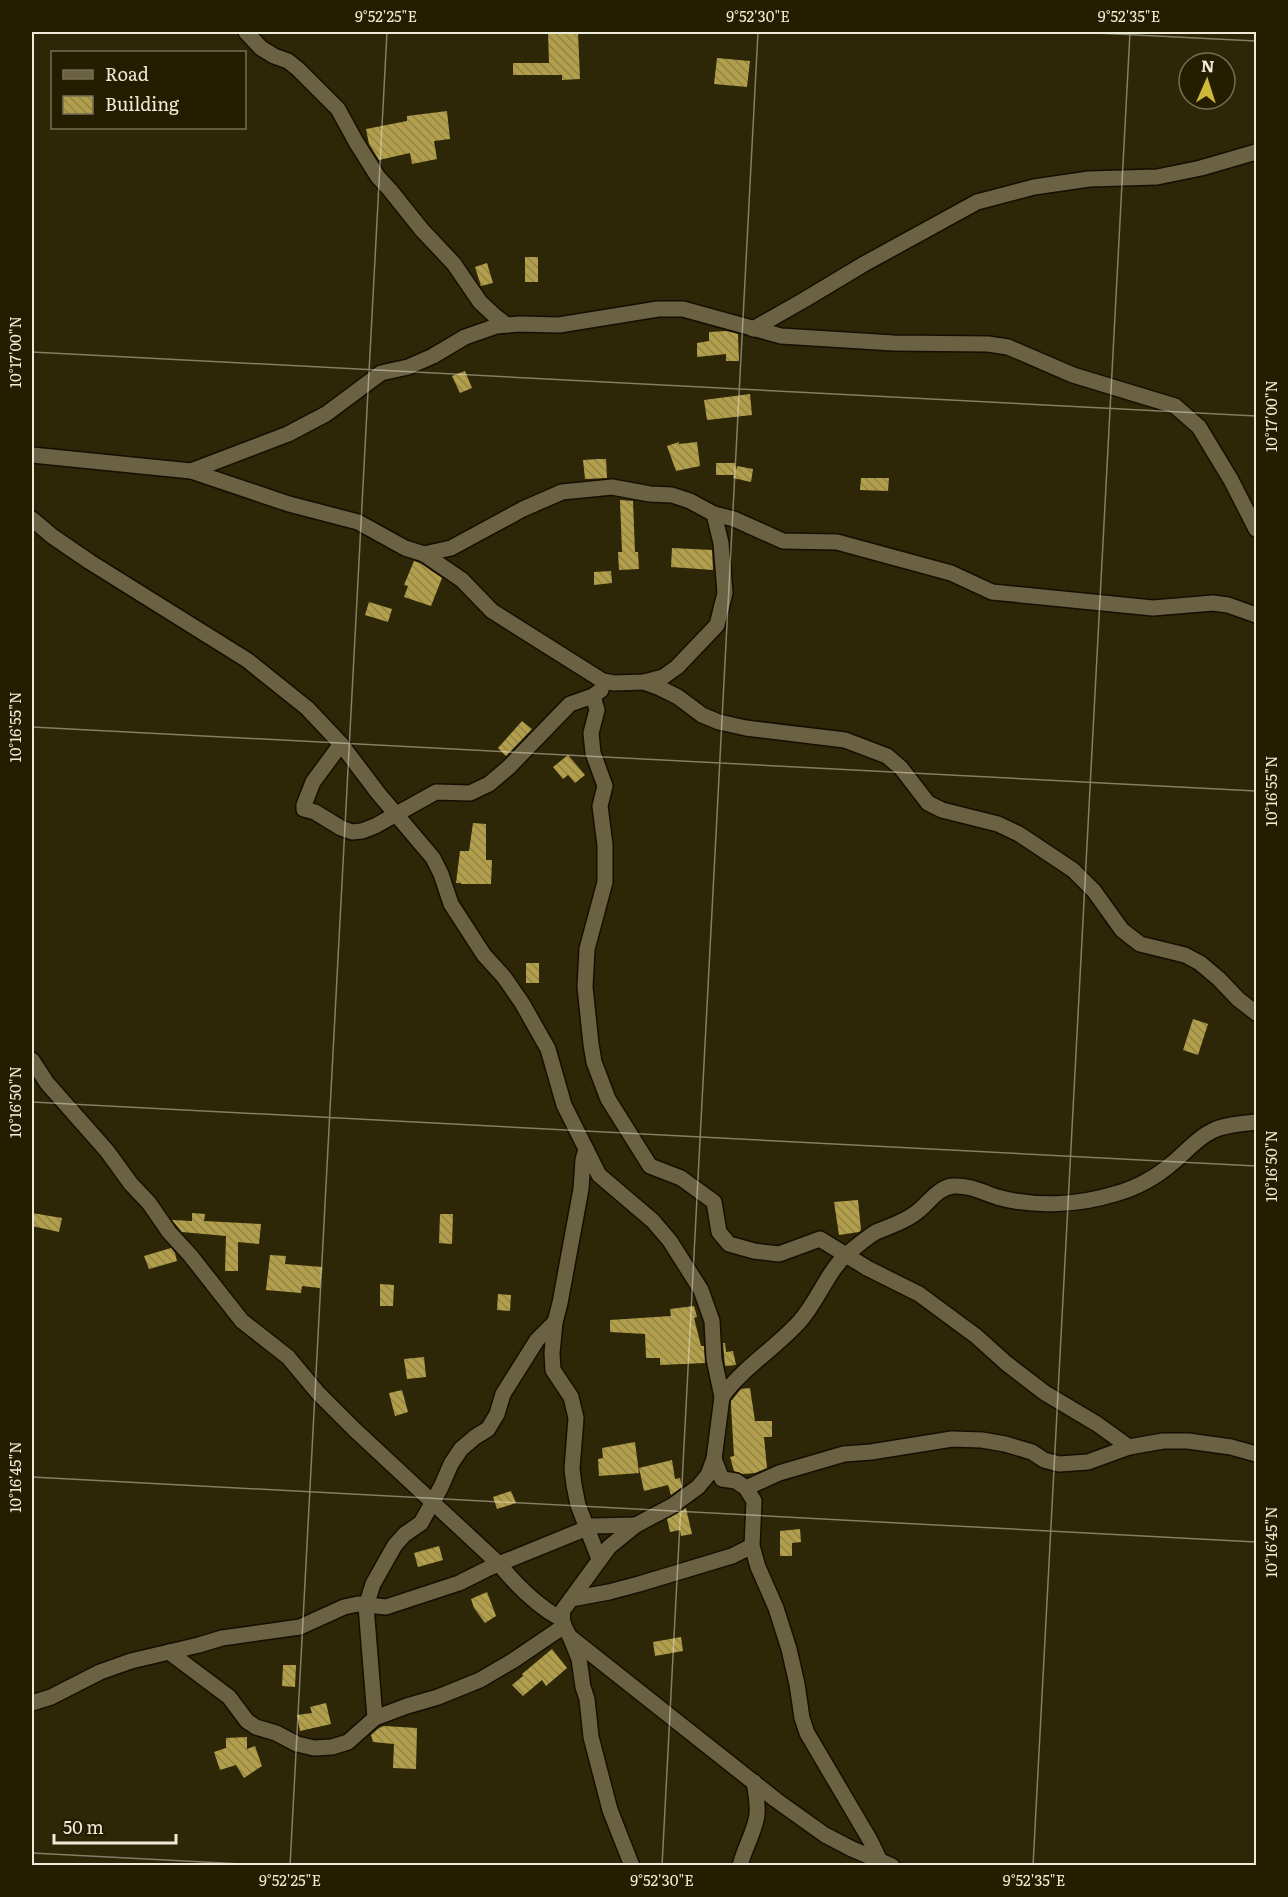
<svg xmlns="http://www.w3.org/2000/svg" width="1288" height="1897" font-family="Literata,serif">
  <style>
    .building { fill: url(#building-back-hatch) }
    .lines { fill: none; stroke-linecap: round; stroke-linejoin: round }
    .street-casing { stroke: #140f00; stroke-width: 18 }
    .street { stroke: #6a6243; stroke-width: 15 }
    .ticks { fill: none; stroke: #efebd9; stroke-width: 1.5; stroke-opacity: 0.45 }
    .neatline { fill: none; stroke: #efebd9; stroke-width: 2 }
    .ticks-label { font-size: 15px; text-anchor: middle; fill: #efebd9 }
  </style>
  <defs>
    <pattern id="building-back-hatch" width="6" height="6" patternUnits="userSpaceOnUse" patternTransform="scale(1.5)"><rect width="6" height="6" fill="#b29f4b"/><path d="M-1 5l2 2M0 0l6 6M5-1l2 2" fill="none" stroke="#928448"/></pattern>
  </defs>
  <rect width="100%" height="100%" fill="#2d2607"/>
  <!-- building -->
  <g class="building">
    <path d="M548 32H578L580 79 562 80V75H513V63H549Z"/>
    <path d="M717 58 750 61 747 87 714 84Z"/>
    <path d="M447 111 450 139 434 141 437 159 412 164 410 153 379 160 369 144 366 129 407 121V116Z"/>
    <rect x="525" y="257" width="13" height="25"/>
    <path d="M487 263 493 283 481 286 475 267Z"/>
    <path d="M727 331 738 334 739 361H726V354L697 357V343L709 341V332Z"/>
    <path d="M465 371 472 388 460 393 452 376Z"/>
    <path d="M750 394 752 415 707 420 704 400Z"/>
    <path d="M679 442V444L697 442 700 466 676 471 667 446Z"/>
    <path d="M598 459H606L607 478 585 479 583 460Z"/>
    <path d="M716 463H735L736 471 737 466 753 469 751 482 733 478 734 475H716Z"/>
    <path d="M861 478H889L888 491 860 490Z"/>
    <path d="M620 500 633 501 635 552H638L639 569 619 570 618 552H622Z"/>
    <path d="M672 548 712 550 713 570 671 567Z"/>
    <path d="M414 561 420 563 442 578 431 606 404 597 408 586 404 585Z"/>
    <path d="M611 571 612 583 594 585V572Z"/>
    <path d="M369 602 392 609 388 622 365 615Z"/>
    <path d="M522 721 532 729 506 756 498 748Z"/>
    <path d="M568 755 585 775 575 783 568 775 563 779 553 767Z"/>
    <path d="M473 823 486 824V860H492L491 884H461V883H456L460 851H469Z"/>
    <rect x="526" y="963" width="13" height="20"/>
    <path d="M1193 1019 1208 1024 1198 1055 1183 1050Z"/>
    <path d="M858 1200 861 1230 859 1232 839 1235 834 1202Z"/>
    <path d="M32 1213 62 1218 59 1232 32 1226Z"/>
    <path d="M192 1213 205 1214 204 1221 261 1224 259 1244 238 1242V1271H225L226 1236 182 1232 172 1220 192 1221Z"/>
    <path d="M440 1214H453L452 1244 439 1243Z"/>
    <path d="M171 1248 175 1253 177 1261 149 1269 144 1256Z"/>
    <path d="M270 1255 286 1256 285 1264 322 1267 320 1288 302 1286 301 1293 266 1290Z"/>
    <path d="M380 1284 394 1285 393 1306H380Z"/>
    <path d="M498 1294 511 1295 510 1311 497 1310Z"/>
    <path d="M694 1306 697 1317 694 1318 701 1346H704L705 1363 660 1365V1358H646L645 1334 610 1332V1320L671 1316 670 1309Z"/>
    <path d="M723 1343H725L726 1352 733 1351 736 1365 725 1366Z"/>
    <path d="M424 1357 426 1377 407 1379 404 1359Z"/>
    <path d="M750 1388 755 1421H772V1437H764L767 1468 755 1473 743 1474 734 1471 730 1457 734 1456 731 1406V1401L741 1389Z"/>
    <path d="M402 1390 408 1412 395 1416 389 1393Z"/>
    <path d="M635 1442 639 1473 599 1476 598 1459 603 1458 602 1448Z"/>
    <path d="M672 1460 675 1479 680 1478 682 1487 671 1495 668 1485 644 1491 639 1468Z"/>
    <path d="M511 1491 516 1503 497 1509 493 1497Z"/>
    <path d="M686 1508 692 1534 681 1536 680 1530 670 1532 667 1519Z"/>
    <path d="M800 1529 801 1542 792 1543V1556H780V1531Z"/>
    <path d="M439 1546 443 1560 418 1567 414 1553Z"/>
    <path d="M487 1592 496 1616 485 1623 474 1608 471 1599Z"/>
    <path d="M681 1637 683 1651 655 1656 653 1642Z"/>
    <path d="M552 1649 567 1668 546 1686 542 1680 523 1696 512 1685 523 1676 522 1674Z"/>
    <path d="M283 1665H296L295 1687 282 1686Z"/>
    <path d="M326 1703 331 1724 300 1731 297 1715 312 1713 310 1707Z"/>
    <path d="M384 1726 417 1728 416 1769 393 1768 394 1744 373 1742 371 1735 379 1728Z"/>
    <path d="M247 1737V1749L255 1746 262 1766 244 1778 236 1765 220 1770 214 1752 226 1748V1738Z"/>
  </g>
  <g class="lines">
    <defs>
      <g id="street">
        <path d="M246 32 261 48 274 56 288 61 298 69 338 109 356 142 378 177 390 190 422 230 454 264 480 302 495 316 507 325"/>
        <path d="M753 329 804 300 864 264 977 202 1034 187 1089 179 1157 177 1201 168 1256 152"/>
        <path d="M32 455 191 471 289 504 358 522 405 548 424 554 451 548 523 509 562 492 612 487 650 494 672 495 690 501 714 514 734 519 783 541 837 542 951 573 992 592 1153 608 1213 603 1228 605 1256 615"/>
        <path d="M191 471 288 434 326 414 381 373 408 367 433 356 465 337 488 329 496 326 519 324 559 325 658 309H683L781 336 894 343 988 344 1008 347 1073 375 1175 406 1199 427 1231 480 1256 529"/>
        <path d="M32 519 52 536 90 562 247 660 307 708 341 744 378 793 433 858 441 874 451 904 484 955 504 977 522 1003 548 1049 564 1105 599 1175 653 1221 670 1241 701 1290 712 1321 714 1359 722 1397 714 1459 708 1475 698 1487 672 1506 636 1525 609 1547 563 1610C561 1621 564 1627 570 1637L776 1800 825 1835 852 1849 892 1866"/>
        <path d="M424 554 462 580 492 611 603 681 614 683 644 682 663 677 677 667 717 625 725 593 721 543 714 514"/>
        <path d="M644 682 660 688 678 697 702 715 719 722 746 728 845 740 887 756 901 768 928 803 942 810 998 824 1019 834 1073 870 1094 891 1122 930 1140 944 1185 955 1200 963 1219 979 1238 999 1256 1013"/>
        <path d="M593 696 597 710 591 733 593 753 605 786 600 806 605 845V882L587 949 585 987 591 1044 594 1062 608 1099 650 1166 681 1178 714 1202 719 1232 729 1244 754 1251 779 1254 820 1239 867 1268 919 1294 976 1336 1006 1363 1045 1393 1097 1424 1129 1447"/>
        <path d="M341 744 313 782 304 805V809L315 812 341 828 352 832 362 831 375 826 436 792 470 793 489 784 509 767 570 704 593 696 601 690"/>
        <path d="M32 1060 47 1083 107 1151 131 1184 149 1203 169 1232 190 1255 242 1321 288 1357 318 1393 355 1430 499 1564C517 1586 537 1606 561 1619"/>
        <path d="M586 1149 583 1160 581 1189 560 1303 555 1322 552 1353 553 1370 571 1397 576 1418 572 1469 574 1485 578 1505 599 1559"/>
        <path d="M722 1397C740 1370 777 1347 800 1321 818 1301 827 1272 847 1254 856 1247 867 1237 876 1232 890 1226 905 1222 917 1212 929 1203 937 1188 953 1186 969 1185 982 1192 997 1197 1036 1208 1080 1205 1118 1193 1136 1188 1156 1177 1170 1165 1185 1154 1195 1139 1212 1131 1225 1124 1243 1124 1256 1122"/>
        <path d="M714 1459 722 1479 736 1481 746 1488 779 1473 844 1454 871 1452 952 1439 982 1440 1005 1444 1032 1452 1044 1460 1059 1464 1088 1462 1129 1447 1163 1441H1188L1231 1447 1256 1454"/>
        <path d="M746 1488 754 1501 752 1546 758 1567 776 1608 789 1649 797 1684 802 1718 807 1733 870 1840 880 1861"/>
        <path d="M571 1599 609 1592 639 1584 732 1556 752 1546"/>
        <path d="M571 1639 579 1659 583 1687 587 1699 591 1737 610 1810 632 1866"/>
        <path d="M169 1652 229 1697 247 1721 256 1727 276 1733 297 1744 314 1748 332 1747 348 1742 375 1718 407 1706 438 1697 480 1680 514 1660 564 1626"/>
        <path d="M32 1703 51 1697 100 1672 131 1661 199 1645 222 1638 300 1627 344 1607 358 1604 386 1607 459 1583 489 1568 592 1526 636 1525"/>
        <path d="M375 1718 366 1606 373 1584 395 1545 405 1534 421 1523 441 1487 451 1464 461 1449 475 1437 488 1429 497 1414 503 1394 537 1340 555 1322"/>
        <path d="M740 1866C744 1849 755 1831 757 1815 758 1804 756 1793 754 1782"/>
      </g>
    </defs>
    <!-- street casing -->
    <use href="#street" class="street-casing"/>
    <!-- street -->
    <use href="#street" class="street"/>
  </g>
  <!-- ticks -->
  <path class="ticks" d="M1076 32 1256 41M32 352 1256 416M32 727 1256 791M32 1102 1256 1166M32 1477 1256 1542M32 1853 279 1866M290 1866 387 32M662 1866 758 32M1033 1866 1130 32"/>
  <!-- border -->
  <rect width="1288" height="1897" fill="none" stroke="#241d00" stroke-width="66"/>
  <!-- legend -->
  <rect x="51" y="51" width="195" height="78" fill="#241d00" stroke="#756f57" stroke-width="1.5"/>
  <rect x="63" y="70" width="30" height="9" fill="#6a6243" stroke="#756f57" stroke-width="1.5"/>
  <text x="105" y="81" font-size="18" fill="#efebd9">Road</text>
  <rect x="63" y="96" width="30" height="18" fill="url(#building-back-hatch)" stroke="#756f57" stroke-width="1.5"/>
  <text x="105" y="111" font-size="18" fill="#efebd9">Building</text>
  <!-- north arrow -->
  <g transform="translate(1207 81) rotate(3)"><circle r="28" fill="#241d00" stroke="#756f57" stroke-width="1.5"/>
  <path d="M0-4.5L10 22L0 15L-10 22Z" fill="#ceb837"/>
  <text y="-9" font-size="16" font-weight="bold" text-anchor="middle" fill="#efebd9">N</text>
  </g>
  <!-- scale -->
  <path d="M54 1834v9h122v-9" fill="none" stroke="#efebd9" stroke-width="3"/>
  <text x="63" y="1834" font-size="18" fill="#efebd9" stroke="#241d00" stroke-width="4.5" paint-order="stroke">50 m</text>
  <rect x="33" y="33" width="1222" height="1831" class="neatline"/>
  <g class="ticks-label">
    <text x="386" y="22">9°52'25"E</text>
    <text x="758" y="22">9°52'30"E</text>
    <text x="1129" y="22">9°52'35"E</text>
    <text transform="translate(16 352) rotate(-90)" y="5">10°17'00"N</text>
    <text transform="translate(1272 416) rotate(-90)" y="5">10°17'00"N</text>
    <text transform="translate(16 727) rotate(-90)" y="5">10°16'55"N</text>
    <text transform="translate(1272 791) rotate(-90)" y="5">10°16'55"N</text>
    <text transform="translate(16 1102) rotate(-90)" y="5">10°16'50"N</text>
    <text transform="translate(1272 1166) rotate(-90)" y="5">10°16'50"N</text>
    <text transform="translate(16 1477) rotate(-90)" y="5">10°16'45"N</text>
    <text transform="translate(1272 1542) rotate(-90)" y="5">10°16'45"N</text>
    <text x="290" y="1886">9°52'25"E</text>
    <text x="662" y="1886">9°52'30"E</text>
    <text x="1034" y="1886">9°52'35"E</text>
  </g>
</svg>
